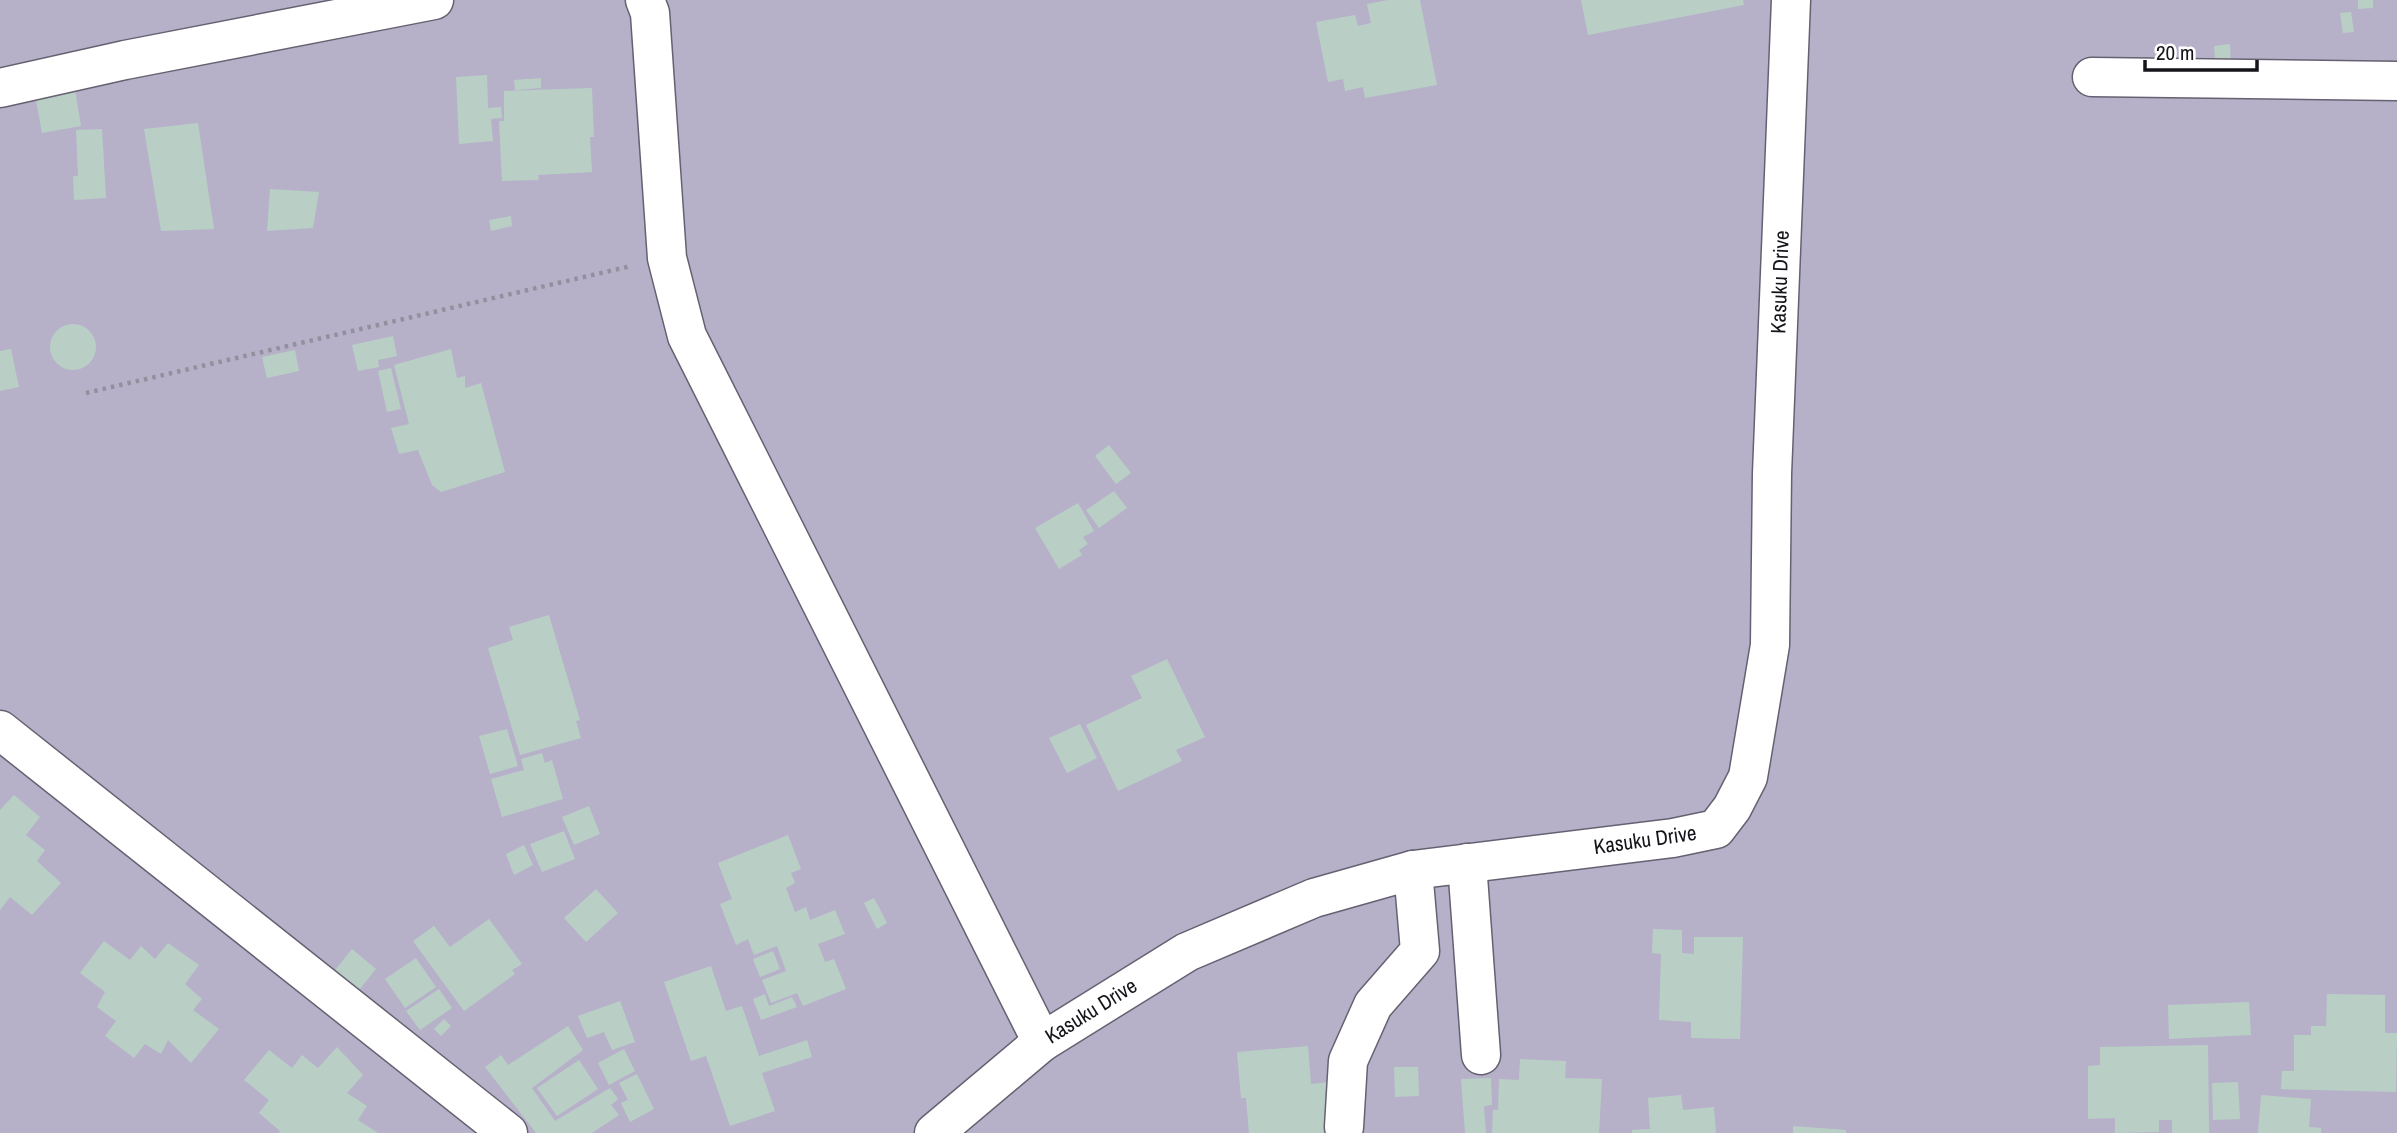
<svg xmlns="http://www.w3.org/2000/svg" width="2397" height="1133" font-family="'Archivo Narrow',sans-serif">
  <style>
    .green { fill: #b6b1c9 }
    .building { fill: #b9cfc6 }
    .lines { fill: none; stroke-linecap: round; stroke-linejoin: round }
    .minor-casing { stroke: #656171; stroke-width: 41 }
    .path { stroke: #92909d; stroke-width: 4.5; stroke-dasharray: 3.5 5; stroke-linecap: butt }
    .minor { stroke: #fff; stroke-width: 38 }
    .labels { text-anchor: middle; stroke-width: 5; stroke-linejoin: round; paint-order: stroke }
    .street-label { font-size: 21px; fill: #15141a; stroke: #fff }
  </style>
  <rect width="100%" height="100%" fill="#e5e1f4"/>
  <!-- green -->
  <rect class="green" x="0" y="0" width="2397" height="1133"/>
  <!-- building -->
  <g class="building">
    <path d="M1388 0H1420L1437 85 1365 98 1363 87 1345 91 1343 79 1328 82 1316 22 1355 15 1358 26 1371 23 1367 4Z"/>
    <path d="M1581 0H1743L1744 5 1588 35Z"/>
    <path d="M2358 0H2373V8L2358 9Z"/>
    <path d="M2351 12 2354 32 2343 33 2340 13Z"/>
    <path d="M2230 44 2231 70 2216 71 2214 46Z"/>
    <path d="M487 75 488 108 501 107 502 118 491 119 493 141 459 144 456 77Z"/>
    <path d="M541 78V88L515 90 514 80Z"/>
    <path d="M592 88 594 137H590L592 172 538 175 539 180 502 181 499 121H504V91Z"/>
    <path d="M75 89 81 126 42 133 35 95Z"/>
    <path d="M198 123 214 229 161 231 144 129Z"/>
    <path d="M102 129 106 198 74 200 73 176H78L76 130Z"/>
    <path d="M270 189 319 192 313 228 267 231Z"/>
    <path d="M511 216 512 226 491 231 489 220Z"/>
    <circle cx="73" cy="347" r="23"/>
    <path d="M393 336 397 356 378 360 379 367 358 371 352 345Z"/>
    <path d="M11 349 19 387 0 391V351Z"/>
    <path d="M451 349 457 378 465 376V388L481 383 505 472 441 492 432 485 418 450 399 454 391 428 409 424 394 365Z"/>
    <path d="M295 350 299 371 267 378 262 357Z"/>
    <path d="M391 368 401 409 387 412 378 371Z"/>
    <path d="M1109 445 1131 473 1116 484 1095 456Z"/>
    <path d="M1114 491 1127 508 1099 528 1086 510Z"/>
    <path d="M1078 503 1094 531 1083 537 1088 544 1079 550 1082 555 1059 569 1035 528Z"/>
    <path d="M549 615 580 720 576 721 581 738 520 755 488 648 513 640 509 627Z"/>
    <path d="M1167 659 1205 737 1176 750 1182 761 1118 791 1086 725 1142 698 1131 676Z"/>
    <path d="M1080 724 1097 758 1067 773 1049 738Z"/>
    <path d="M507 729 518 766 490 774 479 736Z"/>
    <path d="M542 753 545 763 552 760 563 799 502 817 491 779 524 770 521 759Z"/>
    <path d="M14 795 40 817 26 835 45 850 37 861 61 883 32 915 10 897 0 910V810Z"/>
    <path d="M589 806 600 834 574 845 562 817Z"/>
    <path d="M564 831 575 859 542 872 530 844Z"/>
    <path d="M788 835 801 869 791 873 795 883 786 888 795 912 806 907 810 920 835 910 845 934 818 944 825 962 834 959 846 989 803 1006 797 993 771 1003 762 980 786 971 777 946 754 955 748 939 736 945 720 904 732 899 718 863Z"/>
    <path d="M524 845 533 865 514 875 506 854Z"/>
    <path d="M596 889 618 913 586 942 564 918Z"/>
    <path d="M874 898 887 923 877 929 864 903Z"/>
    <path d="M489 919 522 964 512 970 515 974 464 1011 413 941 434 926 450 947Z"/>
    <path d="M1653 929 1682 930V953L1694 954V937H1743L1740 1039 1691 1038V1022L1659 1020 1661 954 1652 953Z"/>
    <path d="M104 941 130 960 141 946 155 959 168 943 199 965 185 984 202 999 193 1010 219 1029 191 1063 168 1040 161 1054 145 1044 134 1058 105 1036 116 1021 97 1007 105 992 80 973Z"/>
    <path d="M352 949 376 969 359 990 335 970Z"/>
    <path d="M773 951 780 969 760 977 753 959Z"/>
    <path d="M416 958 436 987 405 1008 385 979Z"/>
    <path d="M711 966 726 1011 742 1006 759 1056 807 1040 812 1057 762 1073 775 1111 730 1126 706 1056 691 1061 664 982Z"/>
    <path d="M439 989 452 1008 420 1030 406 1011Z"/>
    <path d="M765 994 769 1006 792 997 797 1007 761 1020 753 999Z"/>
    <path d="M2327 994 2385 995V1033H2397L2396 1092 2281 1089 2282 1071H2294V1035H2311V1026H2326Z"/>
    <path d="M620 1001 635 1042 612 1050 604 1032 587 1038 578 1016Z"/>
    <path d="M2249 1002 2251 1035 2169 1039 2168 1005Z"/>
    <path d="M444 1019 451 1026 441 1036 434 1029Z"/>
    <path d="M568 1026 583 1050 532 1088 555 1121 610 1088 618 1099 611 1105 619 1115 592 1133H536L485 1067 501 1055 508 1065Z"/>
    <path d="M2208 1045 2209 1133H2172V1120H2159V1132L2115 1133V1118L2088 1119V1066L2100 1065V1047Z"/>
    <path d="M1308 1046 1311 1084 1329 1082 1333 1133H1249L1246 1098H1241L1237 1052Z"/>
    <path d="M337 1047 363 1075 347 1093 367 1106 358 1120 378 1133H279L280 1131 259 1113 269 1100 244 1080 269 1050 292 1068 302 1055 318 1068Z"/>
    <path d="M624 1049 635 1071 609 1085 598 1063Z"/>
    <path d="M1520 1059 1566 1061 1565 1078 1602 1079 1599 1133H1492L1493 1110H1498L1499 1079 1519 1080Z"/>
    <path d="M579 1060 598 1089 557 1116 537 1088Z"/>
    <path d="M1394 1067H1418L1419 1096 1395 1097Z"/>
    <path d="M637 1074 654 1109 630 1122 621 1103 628 1100 619 1083Z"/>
    <path d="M1491 1078 1492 1105 1484 1106 1486 1133H1465L1461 1079Z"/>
    <path d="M2238 1082 2240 1119 2213 1120 2212 1083Z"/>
    <path d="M1681 1095 1683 1110 1714 1107 1716 1133H1632V1130L1650 1129 1648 1098Z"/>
    <path d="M2261 1095 2311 1099 2309 1127 2321 1128V1133H2258Z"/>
    <path d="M1793 1126 1846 1130V1133H1793Z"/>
  </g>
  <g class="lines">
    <defs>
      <g id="minor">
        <path d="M645 0 650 13 667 258 687 336 1042 1042"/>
        <path d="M2092 77 2397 81"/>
        <path d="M0 88 125 60 434 0"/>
        <path d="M0 730 508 1133"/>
        <path d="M1467 863 1481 1055"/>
        <path d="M1344 1127 1348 1061 1373 1005 1420 951 1413 870"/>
        <path d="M934 1133 1042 1042 1187 952 1314 898 1413 870 1673 838 1716 829 1732 808 1748 777 1770 645 1772 474 1791 0"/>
      </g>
    </defs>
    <!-- minor casing -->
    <use href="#minor" class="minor-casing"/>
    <!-- path -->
    <path class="path" d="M86 393 631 266"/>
    <!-- minor -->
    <use href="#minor" class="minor"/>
  </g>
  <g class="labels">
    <!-- street labels -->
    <g class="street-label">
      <text transform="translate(1780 282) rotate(-88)" y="7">Kasuku Drive</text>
      <text transform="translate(1645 840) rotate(-8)" y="7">Kasuku Drive</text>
      <text transform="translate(1091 1011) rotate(-32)" y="7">Kasuku Drive</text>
    </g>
  </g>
  <!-- scale -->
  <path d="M2145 60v10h112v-10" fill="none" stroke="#15141a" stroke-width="3.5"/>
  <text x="2156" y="60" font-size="21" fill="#15141a" stroke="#ffffff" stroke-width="5" paint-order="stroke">20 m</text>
</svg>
